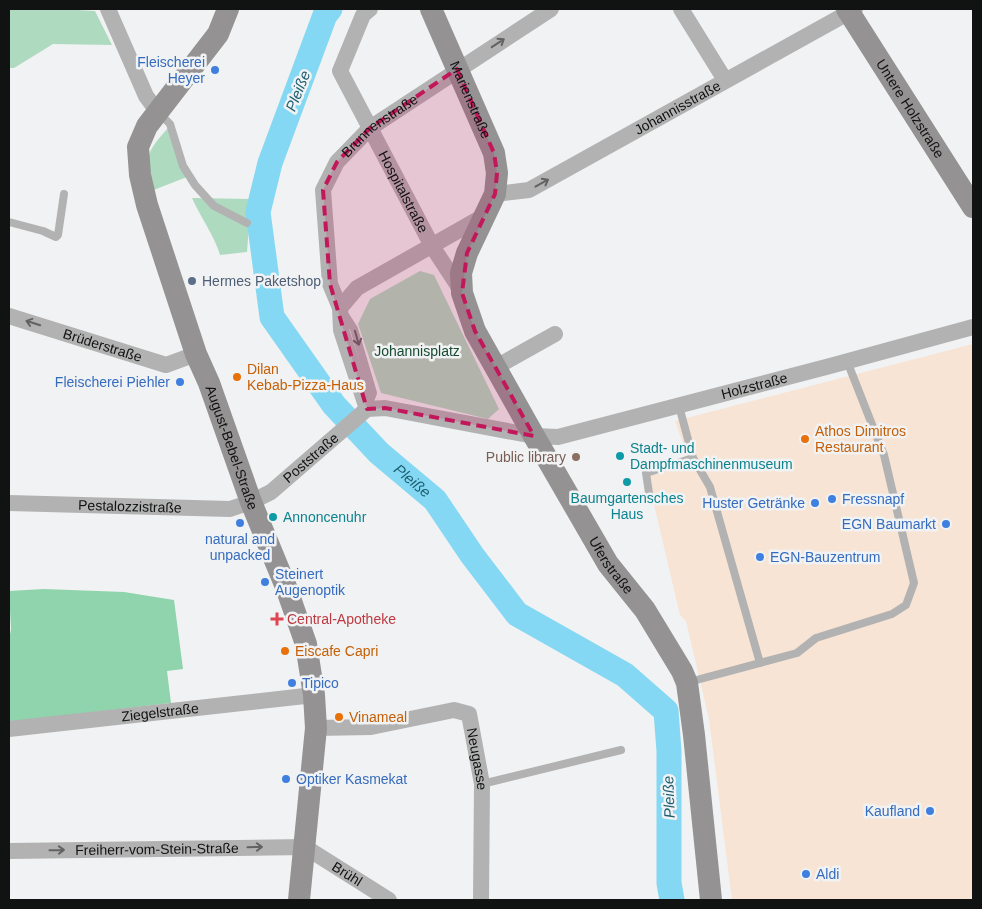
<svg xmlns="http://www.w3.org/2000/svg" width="982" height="909" font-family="Arial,sans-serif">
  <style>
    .commercial { fill: #f7e4d4 }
    .green { fill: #aedabf }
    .forest { fill: #90d4ad }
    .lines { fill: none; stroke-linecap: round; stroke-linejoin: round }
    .river { stroke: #85d8f3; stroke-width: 25 }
    .lane { stroke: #b2b2b2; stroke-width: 8 }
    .street { stroke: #b2b2b2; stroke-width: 16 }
    .secondary { stroke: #949293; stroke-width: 22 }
    .oneway { stroke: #626262 }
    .marked { fill: #c2185b; fill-opacity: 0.2; stroke: #c2185b; stroke-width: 4; stroke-dasharray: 10 6; stroke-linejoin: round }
    .shop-dot { fill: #3f7fe0; stroke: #f1f2f3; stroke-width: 2 }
    .service-dot { fill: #5c6f8a; stroke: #f1f2f3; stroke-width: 2 }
    .food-dot { fill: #e8710a; stroke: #f1f2f3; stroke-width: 2 }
    .culture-dot { fill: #0f9aa8; stroke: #f1f2f3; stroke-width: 2 }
    .education-dot { fill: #8d6e63; stroke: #f1f2f3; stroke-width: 2 }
    .health-dot { fill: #e0444e; stroke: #f1f2f3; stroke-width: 2 }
    .labels { text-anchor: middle; stroke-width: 5; stroke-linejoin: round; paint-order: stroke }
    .shop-label { font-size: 14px; fill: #366cbe; stroke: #f1f2f3; text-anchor: start }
    .street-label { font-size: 14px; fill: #111212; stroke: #f1f2f3 }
    .service-label { font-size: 14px; fill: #4e5e75; stroke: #f1f2f3; text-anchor: start }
    .park-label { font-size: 14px; fill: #174b31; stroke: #f1f2f3 }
    .food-label { font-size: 14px; fill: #c56008; stroke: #f1f2f3; text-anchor: start }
    .culture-label { font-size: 14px; fill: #0d838f; stroke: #f1f2f3; text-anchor: start }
    .education-label { font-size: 14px; fill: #785e54; stroke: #f1f2f3; text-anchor: end }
    .health-label { font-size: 14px; fill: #be3a42; stroke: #f1f2f3; text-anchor: start }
    .water-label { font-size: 15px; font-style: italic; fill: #1c5f72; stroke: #f1f2f3 }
  </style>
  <rect width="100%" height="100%" fill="#f1f2f3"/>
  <!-- commercial -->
  <path class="commercial" d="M973 344V900H732L709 719 686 621 680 615 647 475 684 464 685 449 675 421Z"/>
  <!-- green -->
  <g class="green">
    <path d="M9 9H59L95 11 112 45 53 44 14 68H9Z"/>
    <path d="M168 128 187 177 151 191C146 156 144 155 168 128Z"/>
    <path d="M192 198 251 199 247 252 220 255C215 237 200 216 192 198Z"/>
    <path d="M420 271 434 275 499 409 488 419 381 393 358 324 370 299Z"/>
  </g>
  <!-- forest -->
  <path class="forest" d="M44 589 124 592 174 600 183 669 167 671 171 703 9 722V640L11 629 9 591Z"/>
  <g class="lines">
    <!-- river -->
    <path class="river" id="s1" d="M330 9 325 15 270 163 258 212 272 317 334 405 379 453 435 500 472 555 517 614 625 675 666 711 669 751V883L672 900"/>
    <!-- lane -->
    <g class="lane">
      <path d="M159 113 170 124 183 166 195 185 214 206 247 223"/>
      <path d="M9 222 43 231 56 237 58 235 64 194"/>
      <path d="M343 312 354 329 373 393 368 406"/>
      <path d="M679 406 693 458 710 487 760 663"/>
      <path d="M649 493 646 473 693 458"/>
      <path d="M689 682 797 653 816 638 892 614 906 605 914 583 884 455 847 361"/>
      <path d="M482 784 621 750"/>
    </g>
    <!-- street -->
    <g class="street">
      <path d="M108 9 146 96 157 111"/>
      <path id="s2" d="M370 9 363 15 340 71 432 246 462 292"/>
      <path d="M681 9 725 80"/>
      <path id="s3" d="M495 194 529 190 855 9"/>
      <path id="s4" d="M340 308 330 284 323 190 337 162 370 128 551 9"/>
      <path id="s5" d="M9 316 166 365 196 354"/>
      <path d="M496 367 555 334"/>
      <path d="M367 409 341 330 340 308 357 288 484 216"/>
      <path id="s6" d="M9 503 230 509 251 502 271 492 367 409 385 408 534 436 558 437 830 366 973 327"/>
      <path id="s7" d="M316 728 371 727 454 710 469 714 482 784 481 900"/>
      <path id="s8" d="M9 729 314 695"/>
      <path id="s9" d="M9 851 305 847 389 900"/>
    </g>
    <!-- secondary -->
    <g class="secondary">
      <path id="s10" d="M228 9 218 34 147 126 138 147 140 175 147 205 196 354 209 383 251 502 286 587 306 644 314 695 316 728 299 900"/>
      <path id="s11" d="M431 9 494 153 497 173 495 194 467 253 461 273 462 293 475 331 534 436 608 564 645 610 682 671 687 683 694 735 711 900"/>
      <path id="s12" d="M847 9 973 207"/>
    </g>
  </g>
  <!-- one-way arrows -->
  <defs><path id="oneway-shaft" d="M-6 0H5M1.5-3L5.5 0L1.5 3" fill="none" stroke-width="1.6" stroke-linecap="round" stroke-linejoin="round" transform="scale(1.25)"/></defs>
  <g class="oneway">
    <use href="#oneway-shaft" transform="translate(498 43) rotate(-33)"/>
    <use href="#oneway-shaft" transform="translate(542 183) rotate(-29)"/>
    <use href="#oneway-shaft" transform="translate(33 323) rotate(-162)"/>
    <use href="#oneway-shaft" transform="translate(357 338) rotate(74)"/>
    <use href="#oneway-shaft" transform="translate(255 847) rotate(-1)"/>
    <use href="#oneway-shaft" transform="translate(57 850) rotate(-1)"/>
  </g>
  <!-- marked area -->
  <path class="marked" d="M457 69 494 153 497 173 495 194 467 253 462 293 475 331 534 436 385 408 367 409 330 284 323 190 337 162 370 128Z"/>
  <!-- markers -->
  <g class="shop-dot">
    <circle cx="215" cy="70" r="5"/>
    <circle cx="180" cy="382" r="5"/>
    <circle cx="832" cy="499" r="5"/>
    <circle cx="815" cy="503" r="5"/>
    <circle cx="240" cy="523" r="5"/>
    <circle cx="946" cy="524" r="5"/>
    <circle cx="760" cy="557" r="5"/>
    <circle cx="265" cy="582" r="5"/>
    <circle cx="292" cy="683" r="5"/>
    <circle cx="286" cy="779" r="5"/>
    <circle cx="930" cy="811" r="5"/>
    <circle cx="806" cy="874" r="5"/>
  </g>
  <circle class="service-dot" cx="192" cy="281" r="5"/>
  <g class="food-dot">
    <circle cx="237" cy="377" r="5"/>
    <circle cx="805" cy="439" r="5"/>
    <circle cx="285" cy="651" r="5"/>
    <circle cx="339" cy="717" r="5"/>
  </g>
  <g class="culture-dot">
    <circle cx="620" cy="456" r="5"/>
    <circle cx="627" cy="482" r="5"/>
    <circle cx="273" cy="517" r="5"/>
  </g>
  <circle class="education-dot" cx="576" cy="457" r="5"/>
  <path class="health-dot" d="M274.5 611.5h5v5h5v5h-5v5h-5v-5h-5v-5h5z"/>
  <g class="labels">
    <!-- shop labels -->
    <g class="shop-label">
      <text x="205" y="67" text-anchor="end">Fleischerei<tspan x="205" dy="16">Heyer</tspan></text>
      <text x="170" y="387" text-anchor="end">Fleischerei Piehler</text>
      <text x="842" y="504">Fressnapf</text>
      <text x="805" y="508" text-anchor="end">Huster Getränke</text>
      <text x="936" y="529" text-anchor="end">EGN Baumarkt</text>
      <text x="240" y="544" text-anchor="middle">natural and<tspan x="240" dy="16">unpacked</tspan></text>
      <text x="770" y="562">EGN-Bauzentrum</text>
      <text x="275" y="579">Steinert<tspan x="275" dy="16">Augenoptik</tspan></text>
      <text x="302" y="688">Tipico</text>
      <text x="296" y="784">Optiker Kasmekat</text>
      <text x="920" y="816" text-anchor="end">Kaufland</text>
      <text x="816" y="879">Aldi</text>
    </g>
    <!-- street labels -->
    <g class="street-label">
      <text dy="5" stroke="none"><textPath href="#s11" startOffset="99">Marienstraße</textPath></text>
      <text dy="5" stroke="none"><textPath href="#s3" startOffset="204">Johannisstraße</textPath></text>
      <text dy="5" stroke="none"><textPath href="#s12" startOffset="118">Untere Holzstraße</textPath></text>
      <text dy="5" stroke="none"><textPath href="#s4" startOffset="208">Brunnenstraße</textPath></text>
      <text dy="5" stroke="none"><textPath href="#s2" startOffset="206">Hospitalstraße</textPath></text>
      <text dy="5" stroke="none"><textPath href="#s5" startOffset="98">Brüderstraße</textPath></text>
      <text dy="5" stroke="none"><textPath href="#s6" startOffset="789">Holzstraße</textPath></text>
      <text dy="5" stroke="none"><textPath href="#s10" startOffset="482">August-Bebel-Straße</textPath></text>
      <text dy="5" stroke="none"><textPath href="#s6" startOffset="318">Poststraße</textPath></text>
      <text dy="5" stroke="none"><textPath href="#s6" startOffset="121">Pestalozzistraße</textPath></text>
      <text dy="5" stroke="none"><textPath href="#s11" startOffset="616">Uferstraße</textPath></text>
      <text dy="5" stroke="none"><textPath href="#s8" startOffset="152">Ziegelstraße</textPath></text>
      <text dy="5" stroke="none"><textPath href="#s7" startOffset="201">Neugasse</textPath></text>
      <text dy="5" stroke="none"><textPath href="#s9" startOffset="148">Freiherr-vom-Stein-Straße</textPath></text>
      <text dy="5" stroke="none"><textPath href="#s9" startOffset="346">Brühl</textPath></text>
    </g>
    <!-- service labels -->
    <g class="service-label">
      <text x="202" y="286">Hermes Paketshop</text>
    </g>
    <!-- park labels -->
    <g class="park-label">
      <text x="417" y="356">Johannisplatz</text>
    </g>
    <!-- food labels -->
    <g class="food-label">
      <text x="247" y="374">Dilan<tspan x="247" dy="16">Kebab-Pizza-Haus</tspan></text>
      <text x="815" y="436">Athos Dimitros<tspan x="815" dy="16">Restaurant</tspan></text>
      <text x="295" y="656">Eiscafe Capri</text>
      <text x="349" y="722">Vinameal</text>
    </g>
    <!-- culture labels -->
    <g class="culture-label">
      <text x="630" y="453">Stadt- und<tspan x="630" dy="16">Dampfmaschinenmuseum</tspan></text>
      <text x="627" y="503" text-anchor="middle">Baumgartensches<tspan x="627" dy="16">Haus</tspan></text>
      <text x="283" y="522">Annoncenuhr</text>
    </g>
    <!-- education labels -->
    <g class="education-label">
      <text x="566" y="462">Public library</text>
    </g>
    <!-- health labels -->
    <g class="health-label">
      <text x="287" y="624">Central-Apotheke</text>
    </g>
    <!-- water labels -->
    <g class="water-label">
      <text transform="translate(298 91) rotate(-68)" y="5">Pleiße</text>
      <text dy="5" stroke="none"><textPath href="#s1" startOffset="539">Pleiße</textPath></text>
      <text transform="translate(669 797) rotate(-92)" y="5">Pleiße</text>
    </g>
  </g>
  <!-- border -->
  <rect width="982" height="909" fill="none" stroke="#111212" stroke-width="20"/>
</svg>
